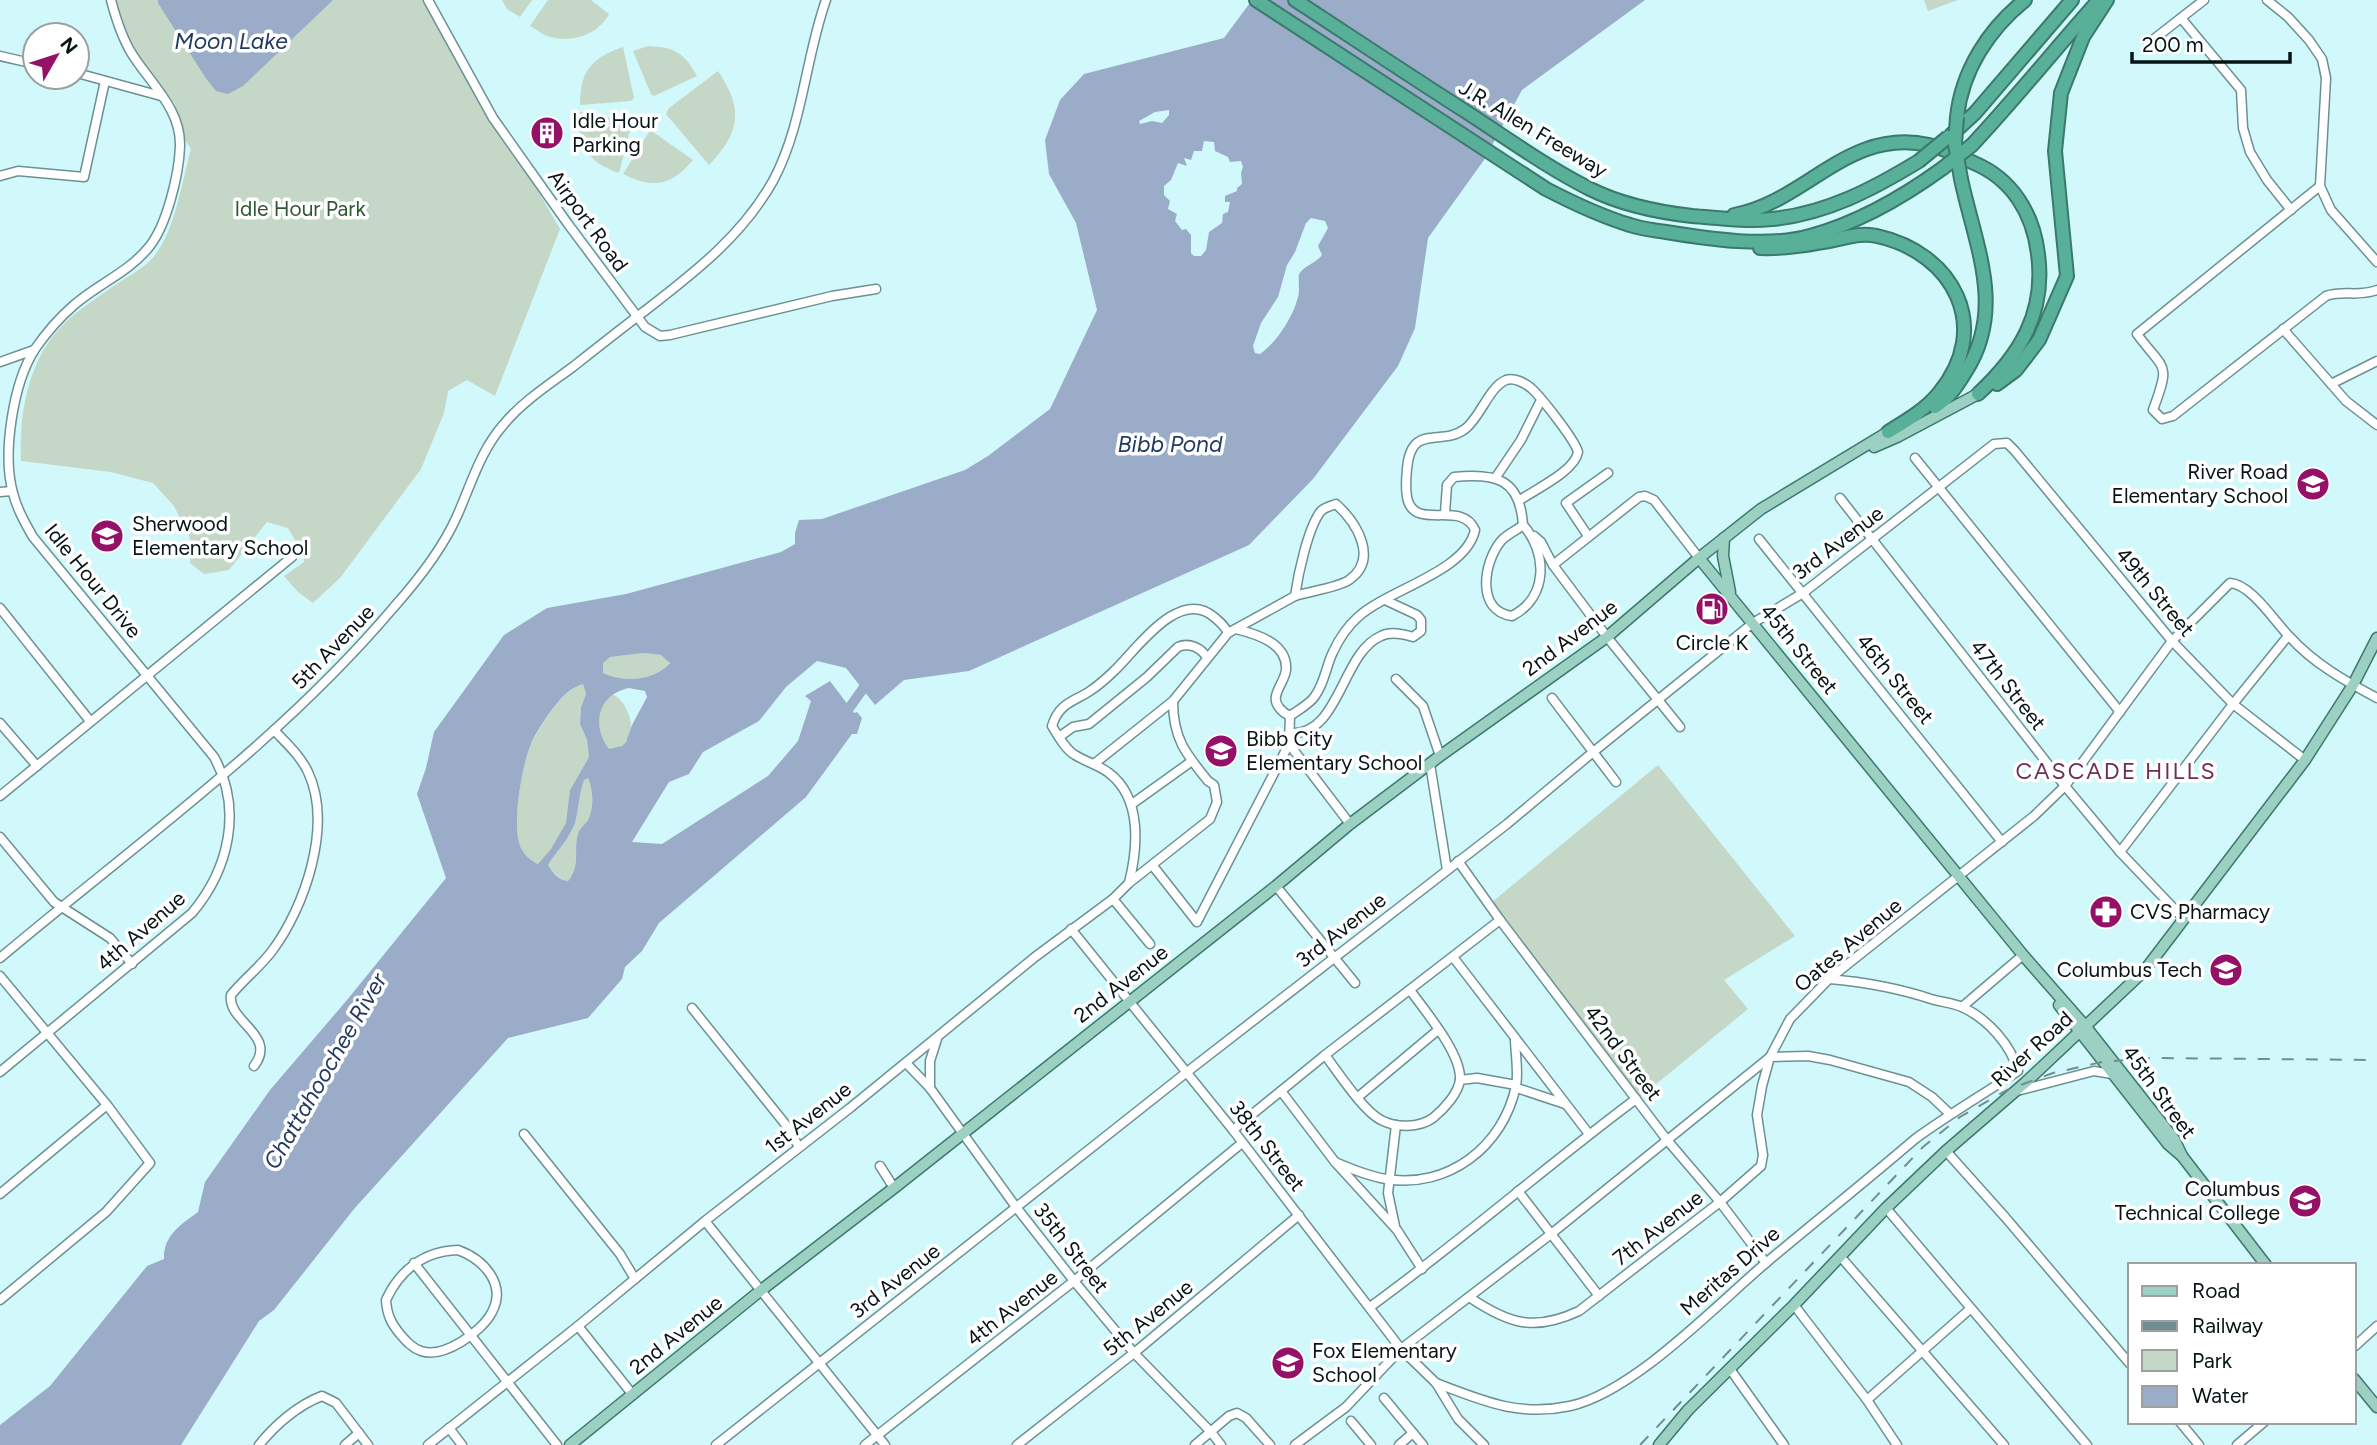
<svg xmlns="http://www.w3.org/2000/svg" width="2377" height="1445" font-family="Figtree,sans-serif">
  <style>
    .green { fill: #c5d7c6 }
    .water { fill: #9bacc9; fill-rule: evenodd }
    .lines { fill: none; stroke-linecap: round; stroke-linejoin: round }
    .river { stroke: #9bacc9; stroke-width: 10 }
    .minor-casing { stroke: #6d9093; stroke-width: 11 }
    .major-casing { stroke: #3b796b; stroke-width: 13 }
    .highway-casing { stroke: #3b796b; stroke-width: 16 }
    .minor { stroke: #fff; stroke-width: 8 }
    .major { stroke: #9bd0c2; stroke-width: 10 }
    .highway { stroke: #58b099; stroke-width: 12 }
    .rail { stroke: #718d8f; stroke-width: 2; stroke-dasharray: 12 12; stroke-linecap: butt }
    .highway-bridge-casing { stroke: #3b796b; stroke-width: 16; stroke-linecap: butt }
    .highway-bridge { stroke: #58b099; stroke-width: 12 }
    .labels { text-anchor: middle; stroke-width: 7; stroke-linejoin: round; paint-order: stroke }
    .poi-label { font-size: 21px; fill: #061415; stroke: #fff; text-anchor: start }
    .street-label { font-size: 21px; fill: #061415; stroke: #fff }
    .park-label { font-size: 21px; fill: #2f5732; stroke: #fff }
    .water-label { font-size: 23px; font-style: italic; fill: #233a62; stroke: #fff }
    .neighbourhood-label { font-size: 23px; letter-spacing: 2px; fill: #6d2f53; stroke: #fff }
  </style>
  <rect width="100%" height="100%" fill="#d1f8fb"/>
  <!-- green -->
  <g class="green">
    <path d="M114 0H428L560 229 495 396 467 380 448 391 444 413 421 469 340 578 313 603 298 592 284 576 304 562V555L288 528 267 522 229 570 204 574 190 563V538L174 506 153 483 111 472 21 461C19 417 27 365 58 330 72 314 91 302 108 290 121 280 146 268 155 255 175 230 182 181 191 149L185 140 175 104 136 55 123 31Z"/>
    <path d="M502 0H532L520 17 507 9Z"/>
    <path d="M548 0H591L609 14C598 35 572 43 550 37 543 35 536 29 530 26Z"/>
    <path d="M1924 0H1958L1928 11Z"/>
    <path d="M648 46C675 47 684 53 697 76L654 96 651 94 633 51Z"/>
    <path d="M623 47 634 98 631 101 580 105C580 71 591 58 623 47Z"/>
    <path d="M718 71C744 110 740 132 709 165L666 114 668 109Z"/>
    <path d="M580 112 630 122 631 126 619 173C587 162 577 146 580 112Z"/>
    <path d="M649 132H653L693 160C671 186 653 189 623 174Z"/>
    <path d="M644 653 661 655 670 662C655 681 624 683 603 673V663L609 657Z"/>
    <path d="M583 684 586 694 581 707 580 724 587 740 589 757 570 790 567 823 551 849 539 864C532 861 526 857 522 851 510 831 522 765 531 744 537 731 557 700 569 691 573 688 579 686 583 684Z"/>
    <path d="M613 694C628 703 638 729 625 743 621 748 615 748 609 750 597 733 593 706 613 694Z"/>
    <path d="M1658 765 1795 936 1724 980 1748 1009 1639 1098 1491 903Z"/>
    <path d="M588 778C593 791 594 805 589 818 587 823 582 826 579 832 572 848 582 863 568 881 558 879 553 873 548 865 557 851 569 839 575 823 579 808 579 794 584 779Z"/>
  </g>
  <!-- water -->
  <g class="water">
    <path d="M158 0H333L243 86 228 94 216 91 205 77 158 3Z"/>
    <path d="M1252 0H1645L1522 90 1484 160 1428 238 1415 328 1398 366 1313 479 1249 545 969 671 904 680 875 705 846 668 817 661 786 687 759 721 703 752 689 774 669 782 632 842 662 844 768 776 798 741 811 701 805 696 830 681 854 713 857 712 862 718 857 734H852L806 797 659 923 642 951 625 967 622 979 588 1018 508 1038 354 1209 274 1310 259 1321 181 1445H0V1425L50 1386 147 1266 164 1259C163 1236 181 1224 198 1212L205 1182 270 1090 347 1000 446 878 417 794 426 768 434 732 504 635 547 608 626 594 781 552 795 544V533L799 520 822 519 965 470 988 456 1050 409 1097 310 1076 223 1049 174 1045 140 1060 100 1084 74 1224 38ZM1169 110V115L1162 123 1152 121 1140 124 1139 121 1155 112ZM1204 141 1214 142 1215 151 1228 157 1230 162 1241 161 1243 167 1241 173 1242 184 1237 188V191L1225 196V202H1230L1228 212 1223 214 1222 223 1209 232 1206 250 1201 256H1194L1191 253V235L1186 229 1182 230 1175 221 1177 214 1168 209 1170 201 1164 195V186L1171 180 1178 163 1187 166 1184 158 1191 160 1194 151H1202ZM1311 218 1325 221 1328 228 1318 246 1322 255C1316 263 1305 265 1299 274 1298 282 1300 290 1298 297 1293 317 1277 342 1260 354L1255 353 1253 346 1261 323 1278 297 1287 265 1295 252 1306 223ZM644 653 661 655 670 663C654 681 624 683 603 673V663L610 657ZM583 684 586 694 581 707 580 724 587 740 589 757 570 790 566 823 551 849 538 864C532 861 526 857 522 850 510 830 522 765 531 744 536 731 557 700 569 691 573 688 578 686 583 684ZM629 688 645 691 647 697 632 725 626 742 622 746 609 749C591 725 598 694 629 688ZM588 778C593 790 594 805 589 818 587 823 582 826 579 831 572 848 582 863 568 881 558 880 553 873 548 865 557 851 569 839 575 823 579 808 579 794 584 780Z"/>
  </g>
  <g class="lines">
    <!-- river -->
    <path class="river" d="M842 718 870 679"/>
    <defs>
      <g id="minor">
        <path d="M428 0 493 118 568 224 645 327 660 336 670 335 832 296 876 289"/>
        <path d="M2267 0 2288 17 2309 40 2322 59 2326 78 2320 186 2331 210 2377 262"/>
        <path d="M2181 18 2241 90 2243 128 2250 152 2267 180 2291 210"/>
        <path d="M2154 39 2204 0"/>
        <path d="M0 56 35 64"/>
        <path d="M77 73 161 96"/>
        <path d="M0 176 18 171 84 177 105 81"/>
        <path d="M2320 186 2137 334C2165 372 2171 361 2153 410L2162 419 2173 416 2326 296C2343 290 2360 297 2377 290"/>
        <path d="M2283 329 2346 401 2377 425"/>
        <path d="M0 362 34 350"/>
        <path d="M2331 384 2377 361"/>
        <path d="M1915 458 2120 712"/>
        <path d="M1496 477 1521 440 1541 400"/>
        <path d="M0 492 12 491"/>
        <path d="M1840 498 2065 786 2120 852 2184 919"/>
        <path d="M1336 504C1357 523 1379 559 1349 580 1337 588 1310 591 1295 596 1298 575 1308 527 1321 511 1325 507 1331 506 1336 504Z"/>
        <path d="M1445 513 1447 485 1454 477C1495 473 1520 478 1523 525"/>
        <path d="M1523 525C1547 552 1549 597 1512 616 1476 611 1483 563 1501 541 1507 534 1516 531 1523 525Z"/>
        <path d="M1534 536 1541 542 1553 565 1607 637 1680 727"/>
        <path d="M1588 536 1566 503 1608 473"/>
        <path d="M1759 539 2002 842"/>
        <path d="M1553 565 1639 497 1645 496 1654 500 1699 558"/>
        <path d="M0 608 90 721"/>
        <path d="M1236 629C1256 634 1288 643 1286 670 1285 679 1278 687 1276 696 1274 705 1283 713 1290 716"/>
        <path d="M1396 679 1423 706 1440 756"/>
        <path d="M1552 698 1616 782"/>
        <path d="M1290 716C1298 710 1310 704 1315 696 1325 682 1326 666 1333 652 1339 639 1348 626 1358 617 1389 589 1466 572 1475 530 1462 500 1417 530 1408 501 1405 491 1406 479 1407 469 1411 422 1441 447 1465 429 1480 418 1489 387 1506 380 1514 377 1525 383 1531 388 1541 397 1575 440 1578 452 1575 471 1536 489 1520 500"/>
        <path d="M0 723 37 766"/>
        <path d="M1289 733C1340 737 1341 653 1381 636 1391 631 1403 634 1413 637L1421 631V620L1417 615 1385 600"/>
        <path d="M1059 737 1073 727 1089 724 1147 677 1178 647C1189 642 1202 648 1207 658"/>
        <path d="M1289 744 1350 824"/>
        <path d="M1094 764 1173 701 1228 633 1295 596"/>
        <path d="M1430 764 1447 870"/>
        <path d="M0 796 292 557"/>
        <path d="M1132 804 1192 761"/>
        <path d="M0 837 54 902 110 938 132 964"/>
        <path d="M2120 852 2233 704 2288 636"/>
        <path d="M1458 861 1500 920 1667 1140 1720 1202 1766 1263"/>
        <path d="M1153 866 1197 922 1289 744 1290 716"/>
        <path d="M1129 883C1138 847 1142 798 1109 773 1099 765 1086 762 1075 755 1066 750 1058 736 1052 726 1059 703 1073 702 1090 691 1099 685 1108 677 1115 670 1137 649 1179 587 1214 617 1220 622 1225 626 1228 633"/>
        <path d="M1276 886 1355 983"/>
        <path d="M1113 899 1150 944"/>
        <path d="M1071 929 1233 1130 1401 1349 1436 1383 1458 1419 1484 1445"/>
        <path d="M1453 957 1589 1134"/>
        <path d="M0 958C134 845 280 742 394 607 418 580 442 550 457 516 471 485 480 451 504 424 523 401 550 384 574 366 598 347 622 328 646 310 695 272 742 236 773 181 803 125 805 59 826 0"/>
        <path d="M0 976 107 1105 150 1163 106 1212 0 1300"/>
        <path d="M1962 1007 2023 955"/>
        <path d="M692 1008 786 1125 799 1147"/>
        <path d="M1325 1055C1338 1072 1363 1111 1381 1120 1396 1128 1419 1128 1433 1118 1444 1109 1459 1093 1460 1079 1461 1053 1425 1011 1410 990"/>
        <path d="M906 1063 930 1088 1016 1207 1074 1281 1134 1353 1211 1432 1221 1445"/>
        <path d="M254 1066C278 1035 227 1022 231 995 244 979 259 968 272 951 305 907 333 825 308 772 300 755 286 743 274 730"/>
        <path d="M0 1072 192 913C229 869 243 809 214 757L33 537C25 523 17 509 13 493 2 454 13 383 35 349 46 333 59 318 74 305 98 284 129 272 149 247 167 225 179 174 180 146 181 109 151 84 132 54 122 38 116 19 111 0"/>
        <path d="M1460 1080 1477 1078 1516 1085 1517 1088 1565 1104"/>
        <path d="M930 1088V1061L937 1039"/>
        <path d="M1281 1091 1335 1162 1397 1230 1422 1269"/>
        <path d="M2017 1091 2094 1071 2112 1074"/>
        <path d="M1358 1097 1438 1030"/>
        <path d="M1233 1130 1325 1055 1500 920"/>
        <path d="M524 1134 620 1254 635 1279"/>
        <path d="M1946 1151 2005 1217 2130 1364"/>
        <path d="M1335 1162C1351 1169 1368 1176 1386 1179 1448 1189 1503 1147 1516 1086 1519 1072 1515 1053 1515 1038"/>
        <path d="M880 1166 894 1188"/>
        <path d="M1518 1191 1599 1296"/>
        <path d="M0 1194 107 1105"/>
        <path d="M1886 1208 2087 1445"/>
        <path d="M705 1221 885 1445"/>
        <path d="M1395 1226 1388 1193 1396 1125"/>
        <path d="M458 1250C483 1259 507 1284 492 1312 482 1332 443 1359 421 1351 412 1348 406 1341 400 1334 391 1323 387 1315 386 1300 400 1270 424 1251 458 1250Z"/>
        <path d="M1840 1256 2004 1445"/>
        <path d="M414 1263 557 1445"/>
        <path d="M1469 1297C1509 1324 1534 1332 1579 1311L1720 1202 1761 1166 1763 1155 1757 1115 1762 1086 1770 1057 1808 1056 1830 1060 1909 1082 1932 1097 1950 1114"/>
        <path d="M1794 1305 1867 1400 1897 1445"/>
        <path d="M1370 1307C1461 1241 1546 1166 1636 1099"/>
        <path d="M578 1326 633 1395"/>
        <path d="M2354 1347 2377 1326"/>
        <path d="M1730 1369 1784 1445"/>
        <path d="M1436 1383C1483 1401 1519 1417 1570 1406 1634 1392 1716 1305 1767 1262 1816 1221 1866 1181 1915 1139 1948 1115 1984 1094 2018 1071 2011 1045 1988 1019 1962 1007 1953 1003 1941 1002 1931 999 1898 988 1864 982 1829 979"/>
        <path d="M1384 1398 1423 1445"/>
        <path d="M1867 1400 1970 1309"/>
        <path d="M1351 1421 1371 1445"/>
        <path d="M2180 1422 2199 1445"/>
        <path d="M449 1428 462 1445"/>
        <path d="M259 1445C275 1425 298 1405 322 1396L336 1403 368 1445"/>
        <path d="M345 1445 359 1433"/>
        <path d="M428 1445 578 1326 705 1221 850 1108 1035 957 1113 899 1129 883 1210 819 1217 802 1214 785 1208 781C1185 753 1173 738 1173 701"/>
        <path d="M716 1445 1187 1072 1507 824 1592 753 1753 623 1803 593 1994 444 2007 443 2015 451 2172 641 2233 704 2305 760"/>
        <path d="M865 1445 1074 1281 1242 1143"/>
        <path d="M1017 1445 1134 1353 1299 1215"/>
        <path d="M1195 1445 1229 1416 1237 1413 1246 1418 1270 1445"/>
        <path d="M1295 1445 1346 1407 1401 1349 1551 1234 1770 1057 1790 1019 1829 979 2034 816 2065 786 2172 641 2230 583C2251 584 2275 622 2289 636 2313 663 2345 681 2377 698"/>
        <path d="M1399 1445 1413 1433"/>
        <path d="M2237 1445 2264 1422"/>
      </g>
      <g id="major">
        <path d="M1874 447 1897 437 1978 394"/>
        <path d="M1724 538 1723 556 1730 592"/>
        <path d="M1699 558 2023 955 2086 1027 2174 1139 2182 1156"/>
        <path d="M2059 1005 2168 1144 2182 1156 2266 1265"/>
        <path d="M2354 1379 2377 1407"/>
        <path d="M570 1445 760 1291 894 1188 1276 886 1350 824 1440 756 1607 637 1699 558 1761 509 1888 432"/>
        <path d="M1659 1445 1688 1410 1794 1305 1886 1208 1946 1151 2026 1082 2145 970 2305 760 2353 685 2377 638"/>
      </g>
      <g id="highway">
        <path d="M1256 0 1546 189C1573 203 1600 216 1630 225 1641 229 1654 230 1666 232 1709 239 1768 248 1810 236 1858 223 1903 197 1943 168"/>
        <path d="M1295 0C1353 38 1410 76 1468 113 1508 139 1548 168 1590 189 1622 205 1657 212 1692 216 1719 218 1745 222 1772 219 1826 214 1873 189 1919 161"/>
        <path d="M1957 117C1962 70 1989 29 2025 0"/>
        <path d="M1951 135 1975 113 2072 0"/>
        <path d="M1972 145C2016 98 2056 48 2099 0"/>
        <path d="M1734 215C1806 202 1848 127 1929 145 1944 148 1960 157 1974 163 2012 179 2033 213 2038 254 2046 313 2020 355 1978 394"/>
        <path d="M1760 248C1783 249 1806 245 1829 241 1845 238 1861 232 1877 236 1954 253 1993 328 1939 393 1925 410 1906 421 1888 432"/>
        <path d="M1997 384 2016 370 2039 340 2067 276 2055 151 2061 93 2083 37 2107 0"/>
        <path d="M1935 407C1949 398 1957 386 1966 371 2006 308 1975 245 1961 179"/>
      </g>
    </defs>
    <!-- minor casing -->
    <use href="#minor" class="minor-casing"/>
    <!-- major casing -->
    <use href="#major" class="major-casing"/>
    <!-- highway casing -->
    <use href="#highway" class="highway-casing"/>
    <!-- minor -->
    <use href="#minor" class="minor"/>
    <!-- major -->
    <use href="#major" class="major"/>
    <!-- highway -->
    <use href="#highway" class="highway"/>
    <!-- rail -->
    <path class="rail" d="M1640 1445 1923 1147 1960 1117 2007 1090 2053 1073 2102 1062 2152 1058 2377 1060"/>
    <defs>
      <g id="highway-bridge">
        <path d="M1957 117 1955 144 1961 179"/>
        <path d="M1919 161 1948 137"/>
        <path d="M1943 168 1972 145"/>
      </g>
    </defs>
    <!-- highway-bridge casing -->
    <use href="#highway-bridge" class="highway-bridge-casing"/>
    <!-- highway-bridge -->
    <use href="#highway-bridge" class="highway-bridge"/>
  </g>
  <!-- icons -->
  <defs>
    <symbol id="building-disc" viewBox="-11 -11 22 22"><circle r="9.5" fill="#951168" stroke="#fff"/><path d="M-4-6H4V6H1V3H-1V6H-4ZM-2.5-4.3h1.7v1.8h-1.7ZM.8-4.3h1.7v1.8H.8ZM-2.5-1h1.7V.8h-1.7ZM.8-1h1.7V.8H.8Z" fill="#fff"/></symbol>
    <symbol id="school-disc" viewBox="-11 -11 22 22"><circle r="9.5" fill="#951168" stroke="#fff"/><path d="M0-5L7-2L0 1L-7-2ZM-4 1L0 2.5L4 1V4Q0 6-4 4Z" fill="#fff"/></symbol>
    <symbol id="fuel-disc" viewBox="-11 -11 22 22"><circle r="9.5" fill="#951168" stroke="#fff"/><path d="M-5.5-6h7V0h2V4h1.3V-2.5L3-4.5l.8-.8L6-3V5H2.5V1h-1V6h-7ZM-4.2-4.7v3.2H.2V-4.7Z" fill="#fff"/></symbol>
    <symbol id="pharmacy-disc" viewBox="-11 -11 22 22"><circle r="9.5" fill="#951168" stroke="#fff"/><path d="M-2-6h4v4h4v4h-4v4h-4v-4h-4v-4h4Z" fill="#fff"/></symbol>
    <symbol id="university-disc" viewBox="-11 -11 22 22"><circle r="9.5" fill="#951168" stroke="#fff"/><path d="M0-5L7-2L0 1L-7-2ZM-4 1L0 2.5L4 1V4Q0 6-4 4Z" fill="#fff"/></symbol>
  </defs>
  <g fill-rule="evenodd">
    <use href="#building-disc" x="528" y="114" width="38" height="38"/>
    <use href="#school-disc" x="2294" y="465" width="38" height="38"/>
    <use href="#school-disc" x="88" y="517" width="38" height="38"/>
    <use href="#fuel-disc" x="1693" y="590" width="38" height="38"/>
    <use href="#school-disc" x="1202" y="732" width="38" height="38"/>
    <use href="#pharmacy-disc" x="2087" y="893" width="38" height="38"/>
    <use href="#university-disc" x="2207" y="951" width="38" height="38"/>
    <use href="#university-disc" x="2286" y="1182" width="38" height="38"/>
    <use href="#school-disc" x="1269" y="1344" width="38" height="38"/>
  </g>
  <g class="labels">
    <!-- poi labels -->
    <g class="poi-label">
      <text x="572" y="128">Idle Hour<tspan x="572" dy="24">Parking</tspan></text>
      <text x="2288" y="479" text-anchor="end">River Road<tspan x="2288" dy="24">Elementary School</tspan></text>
      <text x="132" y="531">Sherwood<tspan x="132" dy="24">Elementary School</tspan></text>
      <text x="1712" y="650" text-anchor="middle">Circle K</text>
      <text x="1246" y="746">Bibb City<tspan x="1246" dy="24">Elementary School</tspan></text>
      <text x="2130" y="919">CVS Pharmacy</text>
      <text x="2202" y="977" text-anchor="end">Columbus Tech</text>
      <text x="2280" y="1196" text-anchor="end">Columbus<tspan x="2280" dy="24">Technical College</tspan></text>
      <text x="1312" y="1358">Fox Elementary<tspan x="1312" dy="24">School</tspan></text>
    </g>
    <!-- street labels -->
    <g class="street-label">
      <text transform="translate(1533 129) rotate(31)" y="7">J.R. Allen Freeway</text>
      <text transform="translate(588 221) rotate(54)" y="7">Airport Road</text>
      <text transform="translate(1838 543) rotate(-37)" y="7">3rd Avenue</text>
      <text transform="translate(93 581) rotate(51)" y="7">Idle Hour Drive</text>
      <text transform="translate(2155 592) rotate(50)" y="7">49th Street</text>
      <text transform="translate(1570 638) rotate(-37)" y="7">2nd Avenue</text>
      <text transform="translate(333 647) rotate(-46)" y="7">5th Avenue</text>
      <text transform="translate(1799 649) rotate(51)" y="7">45th Street</text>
      <text transform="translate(1895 679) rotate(51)" y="7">46th Street</text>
      <text transform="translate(2008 685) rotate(52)" y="7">47th Street</text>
      <text transform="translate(1341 930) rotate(-38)" y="7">3rd Avenue</text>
      <text transform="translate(141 931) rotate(-41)" y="7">4th Avenue</text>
      <text transform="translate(1848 945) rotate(-40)" y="7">Oates Avenue</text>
      <text transform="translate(1121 984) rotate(-38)" y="7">2nd Avenue</text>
      <text transform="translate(2032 1049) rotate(-42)" y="7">River Road</text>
      <text transform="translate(1623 1053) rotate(53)" y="7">42nd Street</text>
      <text transform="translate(2159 1092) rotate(54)" y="7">45th Street</text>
      <text transform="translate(808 1118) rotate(-38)" y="7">1st Avenue</text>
      <text transform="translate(1267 1146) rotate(52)" y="7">38th Street</text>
      <text transform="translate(1658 1228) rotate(-38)" y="7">7th Avenue</text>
      <text transform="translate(1071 1248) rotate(52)" y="7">35th Street</text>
      <text transform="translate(1730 1271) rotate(-41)" y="7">Meritas Drive</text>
      <text transform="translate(895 1281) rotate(-38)" y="7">3rd Avenue</text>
      <text transform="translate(1012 1308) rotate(-38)" y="7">4th Avenue</text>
      <text transform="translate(1148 1318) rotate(-39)" y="7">5th Avenue</text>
      <text transform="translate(676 1335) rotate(-39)" y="7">2nd Avenue</text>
    </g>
    <!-- park labels -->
    <g class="park-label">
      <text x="300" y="216">Idle Hour Park</text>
    </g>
    <!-- water labels -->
    <g class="water-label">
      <text x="231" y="49">Moon Lake</text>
      <text x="1170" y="452">Bibb Pond</text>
      <text transform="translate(325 1071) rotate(-60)" y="8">Chattahoochee River</text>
    </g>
    <!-- neighbourhood labels -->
    <g class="neighbourhood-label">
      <text x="2116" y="779">CASCADE HILLS</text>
    </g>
  </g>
  <!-- legend -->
  <rect x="2128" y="1263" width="228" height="161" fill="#ffffff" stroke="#9ba1a1" stroke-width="2"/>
  <rect x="2142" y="1286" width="35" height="10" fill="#9bd0c2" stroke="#9ba1a1" stroke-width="2"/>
  <text x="2192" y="1298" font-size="21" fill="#061415">Road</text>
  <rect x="2142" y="1321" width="35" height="10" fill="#718d8f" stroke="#9ba1a1" stroke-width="2"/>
  <text x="2192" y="1333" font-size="21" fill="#061415">Railway</text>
  <rect x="2142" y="1350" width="35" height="21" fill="#c5d7c6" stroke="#9ba1a1" stroke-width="2"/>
  <text x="2192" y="1368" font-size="21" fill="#061415">Park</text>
  <rect x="2142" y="1386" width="35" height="21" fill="#9bacc9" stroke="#9ba1a1" stroke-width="2"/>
  <text x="2192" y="1403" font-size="21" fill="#061415">Water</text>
  <!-- north arrow -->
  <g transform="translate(56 56) rotate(51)"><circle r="33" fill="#ffffff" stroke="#9ba1a1" stroke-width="2"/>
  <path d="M0-5L12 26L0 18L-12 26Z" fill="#951168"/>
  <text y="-10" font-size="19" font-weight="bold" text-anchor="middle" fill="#061415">N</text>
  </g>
  <!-- scale -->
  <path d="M2132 52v10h158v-10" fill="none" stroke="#061415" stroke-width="3.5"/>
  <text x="2142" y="52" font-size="21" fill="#061415" stroke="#ffffff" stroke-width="5" paint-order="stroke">200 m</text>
</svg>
